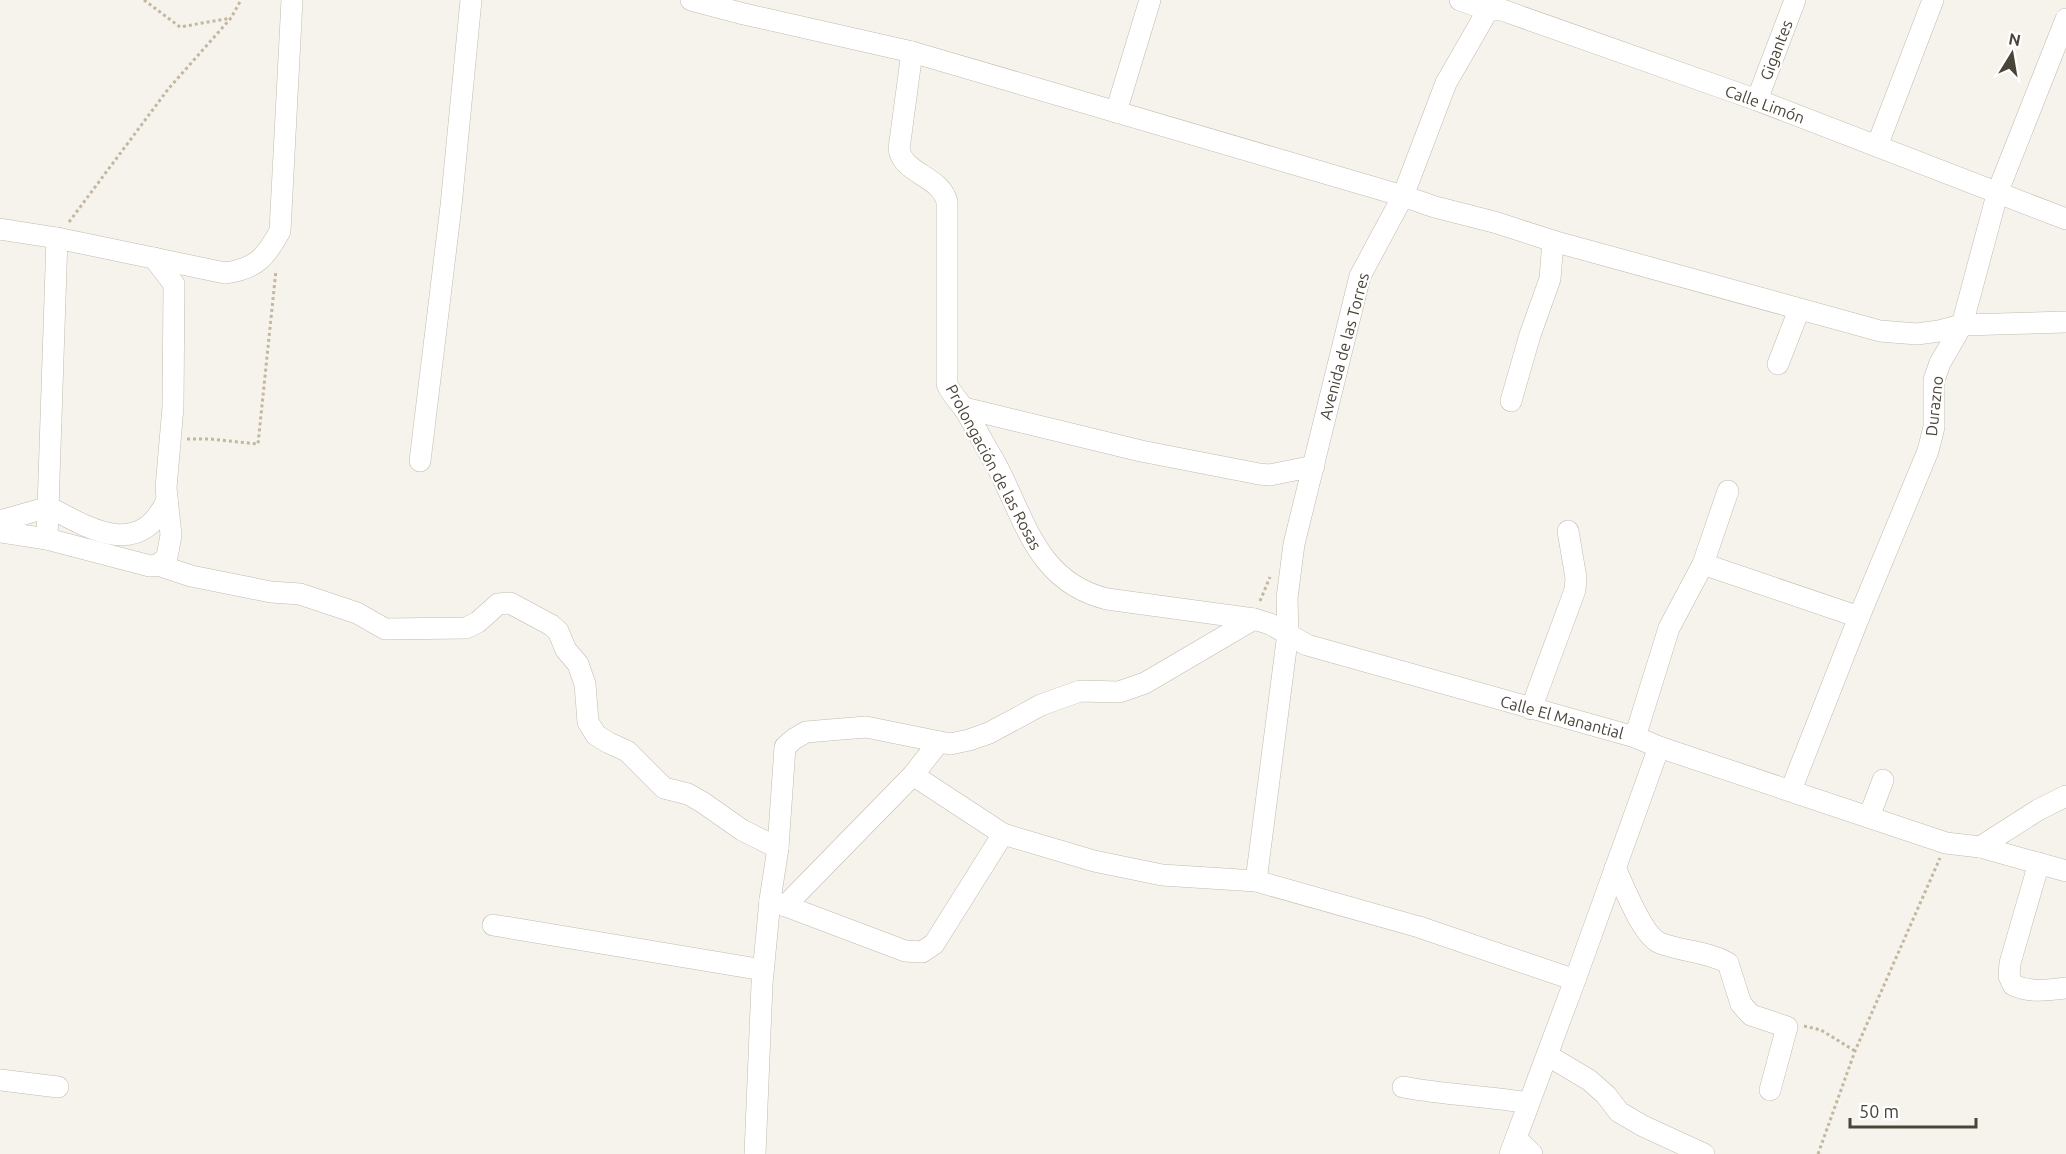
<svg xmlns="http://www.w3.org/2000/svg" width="2066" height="1154" font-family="Ubuntu,sans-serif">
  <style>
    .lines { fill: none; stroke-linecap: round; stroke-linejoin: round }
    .minor-casing { stroke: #c2bbae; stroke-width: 22 }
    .path { stroke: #c4b79f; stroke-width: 3; stroke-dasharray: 3 3; stroke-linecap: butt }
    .minor { stroke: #fff; stroke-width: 21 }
    .labels { text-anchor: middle; stroke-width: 4.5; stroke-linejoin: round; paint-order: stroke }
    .street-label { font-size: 16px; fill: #4b4439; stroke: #fff }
  </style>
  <rect width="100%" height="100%" fill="#f6f3ec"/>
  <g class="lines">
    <defs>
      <g id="minor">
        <path d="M691 0 744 14 912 52 1403 196 1435 207 1494 222 1553 241 1880 331 1917 334 1939 331 1962 325 2066 322"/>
        <path d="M1460 0 1488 10H1502L1757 100 2066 219"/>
        <path d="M912 52 899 149C903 174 941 176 947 202V384C951 394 959 401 965 410 975 426 983 443 993 459 1025 516 1034 581 1107 599L1254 619 1270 624 1307 645 1635 737 1659 747 1946 843 1980 847 2066 871"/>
        <path d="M1757 100 1795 0"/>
        <path d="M1116 112 1150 0"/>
        <path d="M1877 146 1933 0"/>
        <path d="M0 229 57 238 225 273C256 269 266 257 280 231L292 0"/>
        <path d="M1778 364 1799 310"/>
        <path d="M1511 401 1530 335 1550 279 1553 241"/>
        <path d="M964 408 1141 451 1259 474 1270 475 1314 466"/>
        <path d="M420 461 451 206 471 0"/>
        <path d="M1728 491 1703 564 1859 617"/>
        <path d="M0 521 49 507C91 530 140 559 167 500"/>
        <path d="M0 532 47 539 150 566 158 565 167 557 171 535 166 488 173 407 174 284 154 258"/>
        <path d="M47 539 57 238"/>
        <path d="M158 565 191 576 271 592 300 594 357 613 385 629 466 628 478 622 498 604 510 603 551 625 558 631 566 650 578 664 585 684 588 722 596 735 609 743 627 751 664 788 688 794 702 802 742 830 778 848"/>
        <path d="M1531 709 1575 590 1576 578 1568 531"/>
        <path d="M1635 737 1669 628 1703 564"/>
        <path d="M913 775 1003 834 1094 861 1162 875 1256 881 1419 927 1575 980"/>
        <path d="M1791 790 1859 617 1928 451 1934 427V380L1940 363 1962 325 1998 191 2066 19"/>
        <path d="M1869 817 1883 780"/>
        <path d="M1980 847 2038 810 2066 796"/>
        <path d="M2039 863 2010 963 2009 976 2013 985C2030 993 2047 990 2066 988"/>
        <path d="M1615 868C1624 886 1642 936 1660 943 1683 952 1707 951 1728 963L1741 1004 1751 1015 1787 1027 1770 1090"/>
        <path d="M1256 881 1288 633 1287 598 1294 544 1360 276 1403 196 1446 83 1488 10"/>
        <path d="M770 900 905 951 922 952 934 944 1003 834"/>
        <path d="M785 906 913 775 939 742"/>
        <path d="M493 925 763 970"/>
        <path d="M1547 1055 1589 1080 1606 1095 1619 1112 1643 1126 1704 1154"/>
        <path d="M0 1080 58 1087"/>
        <path d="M1403 1087C1445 1095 1487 1096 1529 1103"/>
        <path d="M1516 1138 1532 1154"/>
        <path d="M755 1154 762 984 770 900 778 848 785 747 794 739 806 732 866 727 950 744 969 740 989 733 1041 705 1080 691 1119 692 1145 683 1254 619"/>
        <path d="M1510 1154 1575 980 1659 747"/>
      </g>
    </defs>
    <!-- minor casing -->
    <use href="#minor" class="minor-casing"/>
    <!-- path -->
    <g class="path">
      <path d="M144 0 180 27 231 18"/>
      <path d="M69 222 169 88 231 18 241 0"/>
      <path d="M187 439H210L258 444 276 270"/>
      <path d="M1260 601 1270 577"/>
      <path d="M1804 1026 1821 1030 1855 1051"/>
      <path d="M1818 1154 1855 1051 1940 858"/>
    </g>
    <!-- minor -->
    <use href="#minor" class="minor"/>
  </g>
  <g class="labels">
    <!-- street labels -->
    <g class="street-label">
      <text transform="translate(1776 50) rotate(-69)" y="6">Gigantes</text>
      <text transform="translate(1765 104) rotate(20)" y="6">Calle Limón</text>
      <text transform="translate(1344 346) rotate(-75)" y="6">Avenida de las Torres</text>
      <text transform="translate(1934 406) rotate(-84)" y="6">Durazno</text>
      <text transform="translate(994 467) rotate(62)" y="6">Prolongación de las Rosas</text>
      <text transform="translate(1562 717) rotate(15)" y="6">Calle El Manantial</text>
    </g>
  </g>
  <!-- north arrow -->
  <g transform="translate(2012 54) rotate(11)" stroke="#ffffff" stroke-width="4.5" paint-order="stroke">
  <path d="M0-4.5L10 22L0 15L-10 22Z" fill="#4b4439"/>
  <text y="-9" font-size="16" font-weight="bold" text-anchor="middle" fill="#4b4439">N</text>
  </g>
  <!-- scale -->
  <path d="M1850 1118v9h126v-9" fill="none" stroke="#4b4439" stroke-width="3"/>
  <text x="1859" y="1118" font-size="18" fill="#4b4439" stroke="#ffffff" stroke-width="4.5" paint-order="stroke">50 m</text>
</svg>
